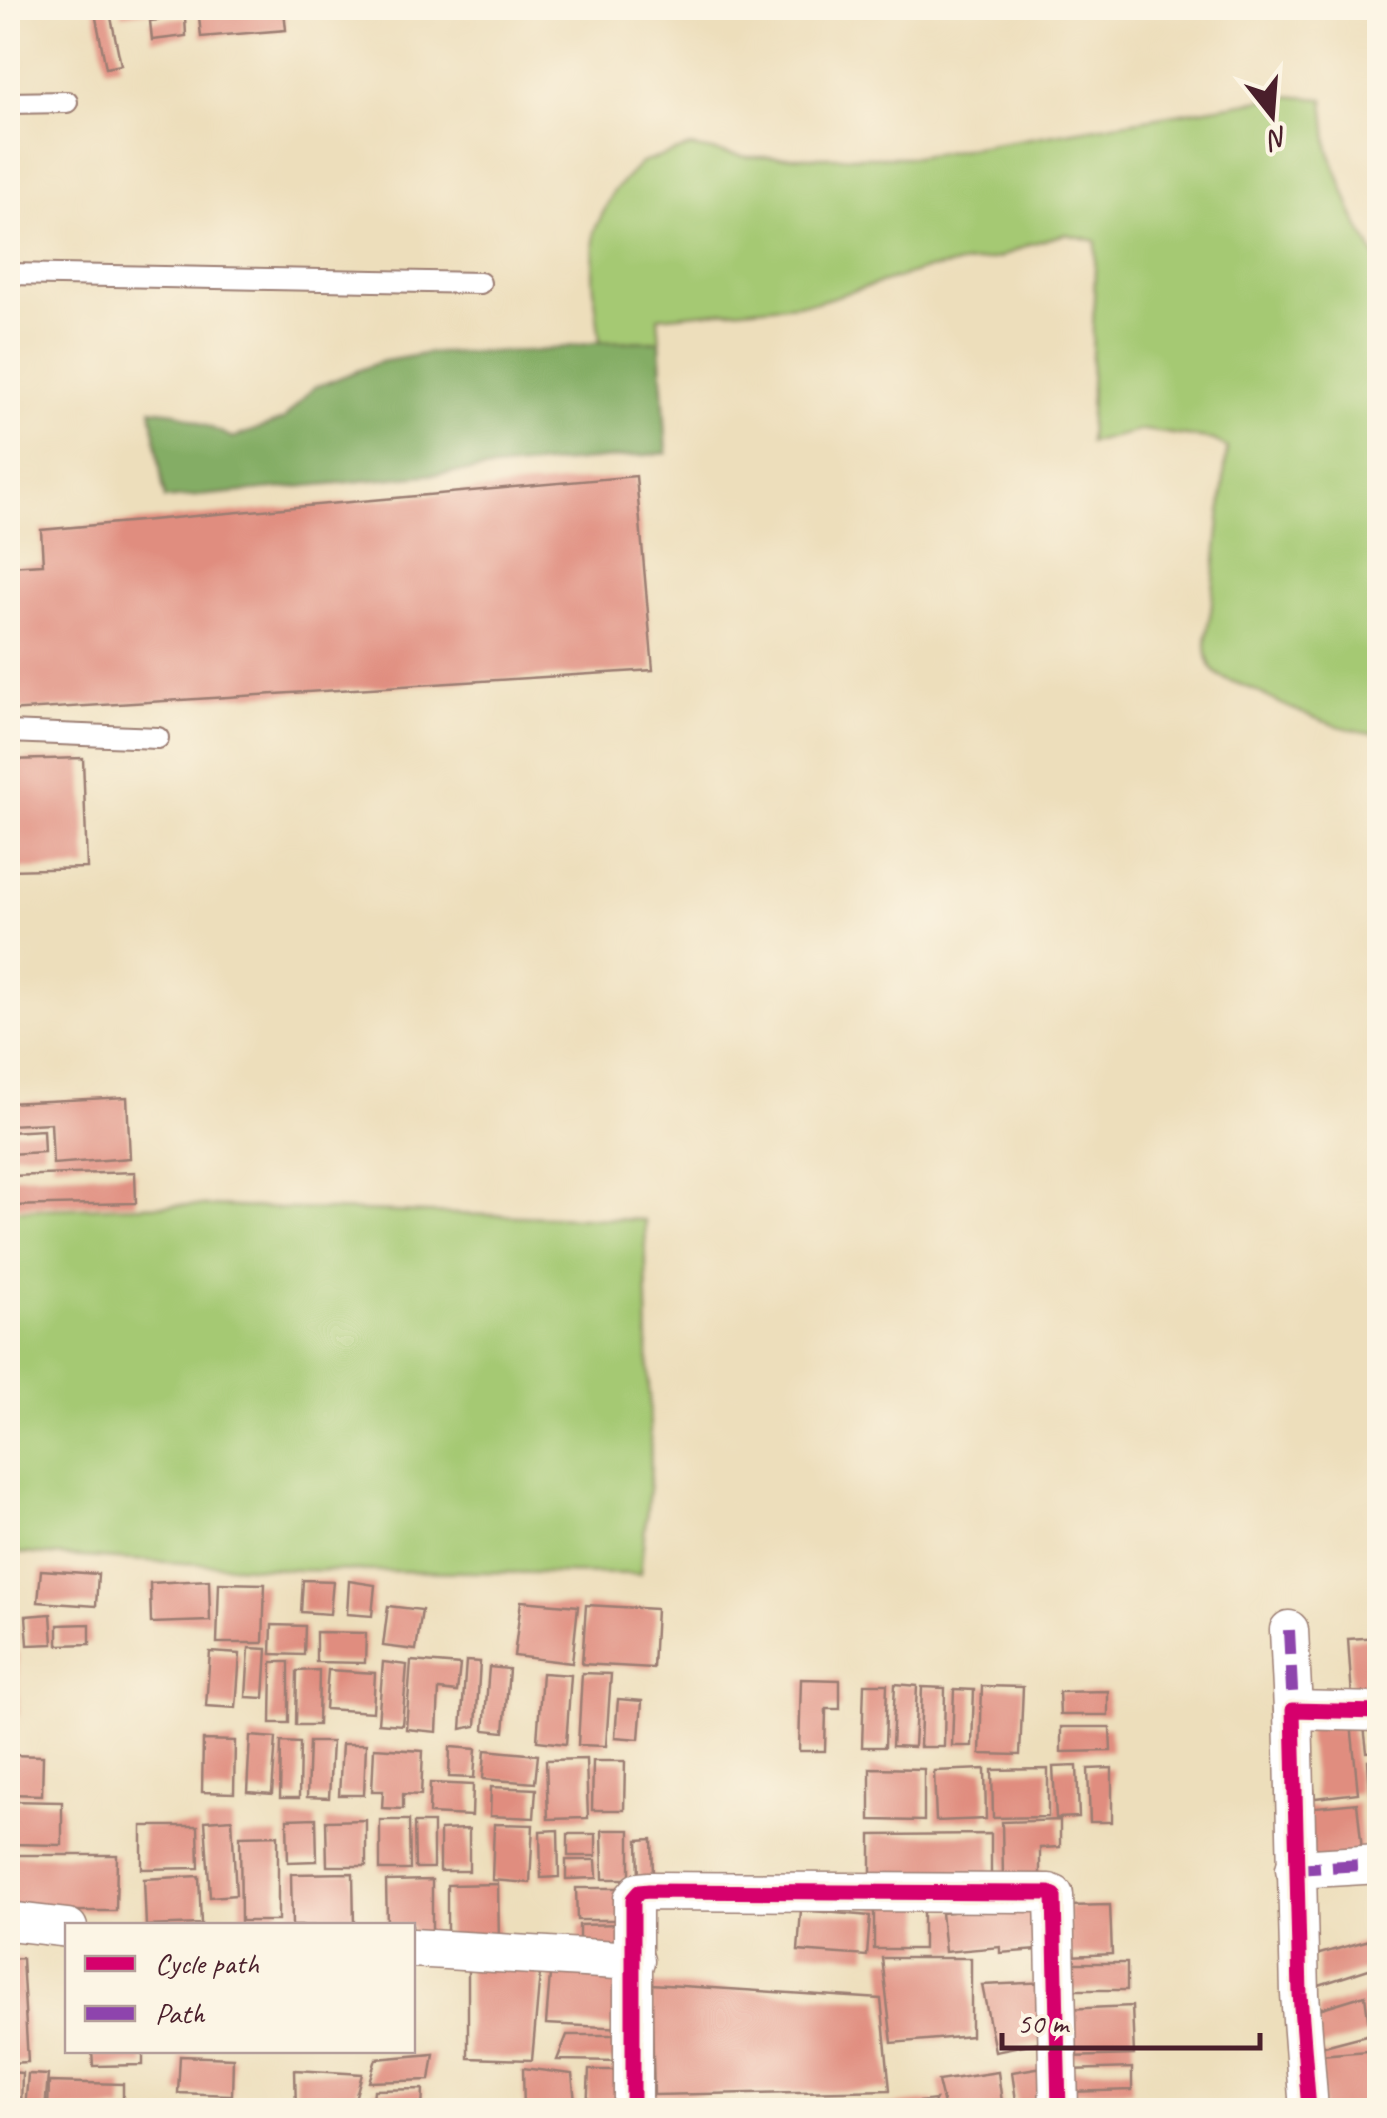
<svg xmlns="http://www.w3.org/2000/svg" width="1387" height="2118" font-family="Caveat,sans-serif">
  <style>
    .green { fill: #a5c973; stroke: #78744f; stroke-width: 2.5 }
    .forest { fill: #84ad65; stroke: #676648; stroke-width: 2.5 }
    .building { fill: #e08d7f }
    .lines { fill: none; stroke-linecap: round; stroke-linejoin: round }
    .lane-casing { stroke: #9c7e73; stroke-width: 24 }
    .street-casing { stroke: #9c7e73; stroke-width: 41 }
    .lane { stroke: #fff; stroke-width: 20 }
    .street { stroke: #fff; stroke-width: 38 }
    .quiet { stroke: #8e44ad; stroke-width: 12; stroke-dasharray: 25 12; stroke-linecap: butt }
    .cycleway-casing { stroke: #fcf5e5; stroke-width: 21 }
    .cycleway { stroke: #d6006c; stroke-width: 15 }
  </style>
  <rect width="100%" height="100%" fill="#fcf5e5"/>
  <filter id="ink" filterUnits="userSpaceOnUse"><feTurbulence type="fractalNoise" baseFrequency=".01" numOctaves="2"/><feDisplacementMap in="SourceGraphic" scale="20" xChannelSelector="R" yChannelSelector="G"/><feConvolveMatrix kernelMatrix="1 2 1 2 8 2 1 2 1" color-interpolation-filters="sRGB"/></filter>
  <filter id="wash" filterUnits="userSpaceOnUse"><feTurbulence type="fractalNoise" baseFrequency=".0048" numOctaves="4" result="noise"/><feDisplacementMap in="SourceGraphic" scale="40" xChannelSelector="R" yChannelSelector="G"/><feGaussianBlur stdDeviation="2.25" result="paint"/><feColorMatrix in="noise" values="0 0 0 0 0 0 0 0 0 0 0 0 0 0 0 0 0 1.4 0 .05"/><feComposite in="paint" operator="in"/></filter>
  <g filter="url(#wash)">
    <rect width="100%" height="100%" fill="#eddebb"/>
    <!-- green -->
    <g class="green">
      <path d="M1285 96 1324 99 1329 150 1353 214 1378 262 1379 734C1336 730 1293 711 1256 691 1243 684 1223 681 1214 671 1201 656 1207 628 1211 611L1227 448 1214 440 1143 430 1089 443 1096 241 1066 234 1030 244 999 258 923 270 817 302 658 317 660 341 600 342 593 280 594 231 614 191 641 163 690 147 748 157H914Z"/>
      <path d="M176 1205 645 1220 651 1470 640 1574 299 1570 17 1553 8 1509V1210Z"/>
    </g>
    <!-- forest -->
    <path class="forest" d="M660 341 667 453 165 499 151 409 176 412 233 438 283 420 313 388 380 362 430 353 538 351 600 342Z"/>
    <g id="blocks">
      <!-- building -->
      <g class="building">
        <path d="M94 8H109L121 65 106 68Z"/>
        <path d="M121 8H156V10L122 15Z"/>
        <path d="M284 10 286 30 201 37 199 16Z"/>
        <path d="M185 17 186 36 152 40 150 21Z"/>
        <path d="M636 476 653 670 8 711V566L43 564 41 530Z"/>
        <path d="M83 758 87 868 8 870V760Z"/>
        <path d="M127 1097 130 1158 53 1164 51 1123 8 1125V1103Z"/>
        <path d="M43 1130 44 1152 8 1154V1132Z"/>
        <path d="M135 1172 136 1203 8 1206V1176Z"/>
        <path d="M41 1570 98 1574 96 1606 38 1602Z"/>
        <path d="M8 1579H11L12 1612H8Z"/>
        <path d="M209 1580 210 1621 151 1623 150 1583Z"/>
        <path d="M303 1580 333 1581 330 1614 301 1612Z"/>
        <path d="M349 1581 375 1585 372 1616 347 1614Z"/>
        <path d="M219 1583 265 1584 263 1643H217Z"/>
        <path d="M521 1601 578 1606 572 1663 514 1656Z"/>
        <path d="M586 1605 656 1609 653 1668 582 1664Z"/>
        <path d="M388 1606 422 1610 416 1650 383 1646Z"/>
        <path d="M51 1614 53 1644 28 1645 26 1616Z"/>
        <path d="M8 1623H17L18 1643H8Z"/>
        <path d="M90 1624V1644L58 1645V1625Z"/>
        <path d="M272 1625 305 1626 304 1655 271 1654Z"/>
        <path d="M316 1632 366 1633 365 1663 316 1662Z"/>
        <path d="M1380 1637V1695L1352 1697 1348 1639Z"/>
        <path d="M249 1648 267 1649 264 1698 246 1697Z"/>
        <path d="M8 1652H18L19 1716H8Z"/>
        <path d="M210 1652 240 1654 236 1708 206 1706Z"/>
        <path d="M411 1661 460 1665 457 1692 439 1690 437 1732 406 1729Z"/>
        <path d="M466 1661 480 1662 476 1726 461 1729Z"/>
        <path d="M272 1662H289V1723H271Z"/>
        <path d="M383 1662 407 1665 402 1725 378 1723Z"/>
        <path d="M489 1667 509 1669 504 1732 484 1730Z"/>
        <path d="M319 1670 318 1725H296L297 1671Z"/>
        <path d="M328 1670 375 1673 373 1712 325 1709Z"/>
        <path d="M542 1673 571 1675 566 1744 537 1741Z"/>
        <path d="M582 1673 611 1674 606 1746 578 1745Z"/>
        <path d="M801 1679 840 1680V1709H826L825 1751H799Z"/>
        <path d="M864 1684H887L885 1747H862Z"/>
        <path d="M895 1684 917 1686 914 1747 892 1746Z"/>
        <path d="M982 1686 1023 1687 1020 1755 980 1754Z"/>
        <path d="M922 1687 945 1688 944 1747H920Z"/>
        <path d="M954 1689 974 1690 972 1746H952Z"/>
        <path d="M1108 1691V1715H1060L1059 1692Z"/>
        <path d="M618 1699 642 1701 639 1739 615 1737Z"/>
        <path d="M1380 1717V1751L1367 1752 1363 1718Z"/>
        <path d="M1351 1723 1358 1793 1315 1798 1307 1727Z"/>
        <path d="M1061 1727H1110L1111 1751 1061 1752Z"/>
        <path d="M250 1736 276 1738 272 1794 247 1792Z"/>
        <path d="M203 1740 235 1741 234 1793 202 1792Z"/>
        <path d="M281 1742 300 1743 299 1798H280Z"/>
        <path d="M309 1742H332L329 1798 307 1797Z"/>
        <path d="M342 1744H366L364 1795H339Z"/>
        <path d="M450 1747 476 1749 474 1778 449 1777Z"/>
        <path d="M374 1748 423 1751 421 1795 403 1794V1809L382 1808 383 1791H372Z"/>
        <path d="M485 1750 538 1755 535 1783 483 1779Z"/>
        <path d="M8 1755 43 1756 42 1795 8 1794Z"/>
        <path d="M586 1759 588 1818 548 1819 546 1760Z"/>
        <path d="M1380 1760V1792L1370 1793 1368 1761Z"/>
        <path d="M593 1761H625L624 1810H592Z"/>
        <path d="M1077 1766 1079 1817 1056 1818 1053 1767Z"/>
        <path d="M870 1768 924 1769V1821L870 1820Z"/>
        <path d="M1112 1768V1822H1090L1088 1769Z"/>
        <path d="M985 1769 986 1819 936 1821 934 1771Z"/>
        <path d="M1048 1769V1817L993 1818 992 1770Z"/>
        <path d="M430 1783 473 1785 472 1816 429 1814Z"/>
        <path d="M491 1787 536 1789 534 1818 490 1816Z"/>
        <path d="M8 1801 62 1802V1845L8 1844Z"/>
        <path d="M1357 1803 1363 1859 1311 1864 1305 1808Z"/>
        <path d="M316 1818 317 1861 288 1862 287 1819Z"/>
        <path d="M232 1819 236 1895 210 1897 205 1821Z"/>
        <path d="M366 1820V1866H327L326 1821Z"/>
        <path d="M380 1820H409L410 1870H380Z"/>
        <path d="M1060 1820V1847L1040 1848V1877H1003L1002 1822Z"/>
        <path d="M414 1823H433V1868H415Z"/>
        <path d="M494 1824 533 1825 530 1883 492 1880Z"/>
        <path d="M142 1826H198L199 1868 142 1869Z"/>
        <path d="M469 1829V1871H440V1830Z"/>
        <path d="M558 1830 559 1877 541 1878 540 1831Z"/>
        <path d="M602 1830H630V1879H603Z"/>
        <rect x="568" y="1834" width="28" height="22"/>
        <path d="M991 1834V1878L871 1879V1835Z"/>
        <path d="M278 1835V1921H241L240 1836Z"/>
        <path d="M652 1839 653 1877 639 1878 638 1840Z"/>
        <path d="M8 1855H117L116 1911H8Z"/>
        <path d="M566 1860H596L597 1878 566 1879Z"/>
        <path d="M353 1873 354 1926H292L291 1874Z"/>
        <path d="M199 1876 201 1924 146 1926 144 1879Z"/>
        <path d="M432 1880V1941H412V1926H387L386 1881Z"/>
        <path d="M498 1884 499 1944 447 1945V1885Z"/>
        <path d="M576 1888H619L620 1920H577Z"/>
        <path d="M1048 1897 1052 1949 1000 1953V1947L945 1952 941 1913 997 1908Z"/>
        <rect x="874" y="1902" width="49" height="47"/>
        <path d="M1110 1905 1112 1954 1069 1956 1067 1906Z"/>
        <path d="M801 1910 870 1916 867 1956 798 1951Z"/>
        <path d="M623 1924V1952L579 1953V1925Z"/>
        <path d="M1380 1937 1375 1967 1319 1985 1316 1955Z"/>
        <path d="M22 1958 28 2062 8 2063V1959Z"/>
        <path d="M882 1958H971V2036L892 2043Z"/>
        <path d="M468 1960 541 1962 532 2060 468 2058Z"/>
        <path d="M551 1962 627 1968 623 2028 546 2024Z"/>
        <rect x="1066" y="1963" width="61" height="27"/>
        <path d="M1049 1982 1050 2040 995 2051 982 1985Z"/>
        <path d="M651 1984 881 1999 890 2090 654 2095Z"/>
        <path d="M1365 1995 1370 2034 1317 2048 1319 2009Z"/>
        <path d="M1132 2006 1134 2055 1067 2057 1065 2009Z"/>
        <path d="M567 2035H623L621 2061 557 2060Z"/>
        <path d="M92 2050H143V2065L93 2066Z"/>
        <path d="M1380 2050V2110H1322L1320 2055Z"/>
        <path d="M434 2054 430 2080 369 2082 376 2059Z"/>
        <path d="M180 2056 233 2058 232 2095 178 2093Z"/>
        <path d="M1049 2066 1054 2103 1017 2108 1012 2072Z"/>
        <path d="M523 2068 572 2074 576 2110H524Z"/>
        <path d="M1132 2068V2090L1068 2092V2070Z"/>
        <path d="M295 2070 362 2074 352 2110H296Z"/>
        <path d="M589 2070H622L618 2110H587Z"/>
        <path d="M8 2072 22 2073 21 2110H8Z"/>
        <path d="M998 2072 1003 2110H945L938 2081Z"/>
        <path d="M28 2074 48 2075 45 2110H25Z"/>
        <path d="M49 2082 123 2084V2110H48Z"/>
        <path d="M423 2089 422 2110H372L374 2090Z"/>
        <path d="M936 2100 931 2110H875V2107Z"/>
      </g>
    </g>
  </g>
  <g filter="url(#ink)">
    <use href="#blocks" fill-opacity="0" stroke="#9c7e73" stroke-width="2.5"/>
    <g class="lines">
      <defs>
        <g id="lane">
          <path d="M8 103 67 102"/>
          <path d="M8 274 480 283"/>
          <path d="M8 732 158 738"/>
        </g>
        <g id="street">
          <path d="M1289 1630 1293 1710"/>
          <path d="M1295 1869 1380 1864"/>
          <path d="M8 1921 68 1928"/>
          <path d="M412 1948 635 1961"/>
          <path d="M633 2110V1899L639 1892 649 1891 1049 1893 1054 1895 1059 2110"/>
          <path d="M1309 2110 1300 1994 1293 1710 1380 1712"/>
        </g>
      </defs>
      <!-- lane casing -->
      <use href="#lane" class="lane-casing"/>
      <!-- street casing -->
      <use href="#street" class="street-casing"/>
      <!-- lane -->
      <use href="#lane" class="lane"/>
      <!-- street -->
      <use href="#street" class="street"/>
      <!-- quiet -->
      <g class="quiet">
        <path d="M1289 1630 1293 1710"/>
        <path d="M1295 1869 1380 1864"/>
      </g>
      <defs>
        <g id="cycleway">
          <path d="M633 2110V1899L639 1892 649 1891 1049 1893 1054 1895 1059 2110"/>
          <path d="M1309 2110 1300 1994 1293 1710 1380 1712"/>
        </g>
      </defs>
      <!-- cycleway casing -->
      <use href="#cycleway" class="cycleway-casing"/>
      <!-- cycleway -->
      <use href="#cycleway" class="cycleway"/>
    </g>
  </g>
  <!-- margin -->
  <rect width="1387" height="2118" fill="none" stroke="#fcf5e5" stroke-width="40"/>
  <!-- legend -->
  <rect x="65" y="1923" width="350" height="130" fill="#fcf5e5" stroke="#b59f9b" stroke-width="2.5"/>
  <rect x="85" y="1956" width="50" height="15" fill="#d6006c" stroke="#b59f9b" stroke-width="2.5"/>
  <text x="155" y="1973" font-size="30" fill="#4a1f2b">Cycle path</text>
  <rect x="85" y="2006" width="50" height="15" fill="#8e44ad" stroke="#b59f9b" stroke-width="2.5"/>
  <text x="155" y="2023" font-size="30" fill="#4a1f2b">Path</text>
  <!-- north arrow -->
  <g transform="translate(1272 115) rotate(163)" stroke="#fcf5e5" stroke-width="8" paint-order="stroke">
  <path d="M0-8L18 38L0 25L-18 38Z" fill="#4a1f2b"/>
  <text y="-15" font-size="28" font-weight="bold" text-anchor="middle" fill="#4a1f2b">N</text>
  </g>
  <!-- scale -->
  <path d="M1002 2033v15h258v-15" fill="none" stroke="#4a1f2b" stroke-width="5"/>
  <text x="1017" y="2033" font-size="30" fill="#4a1f2b" stroke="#fcf5e5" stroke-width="8" paint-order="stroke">50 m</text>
</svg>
